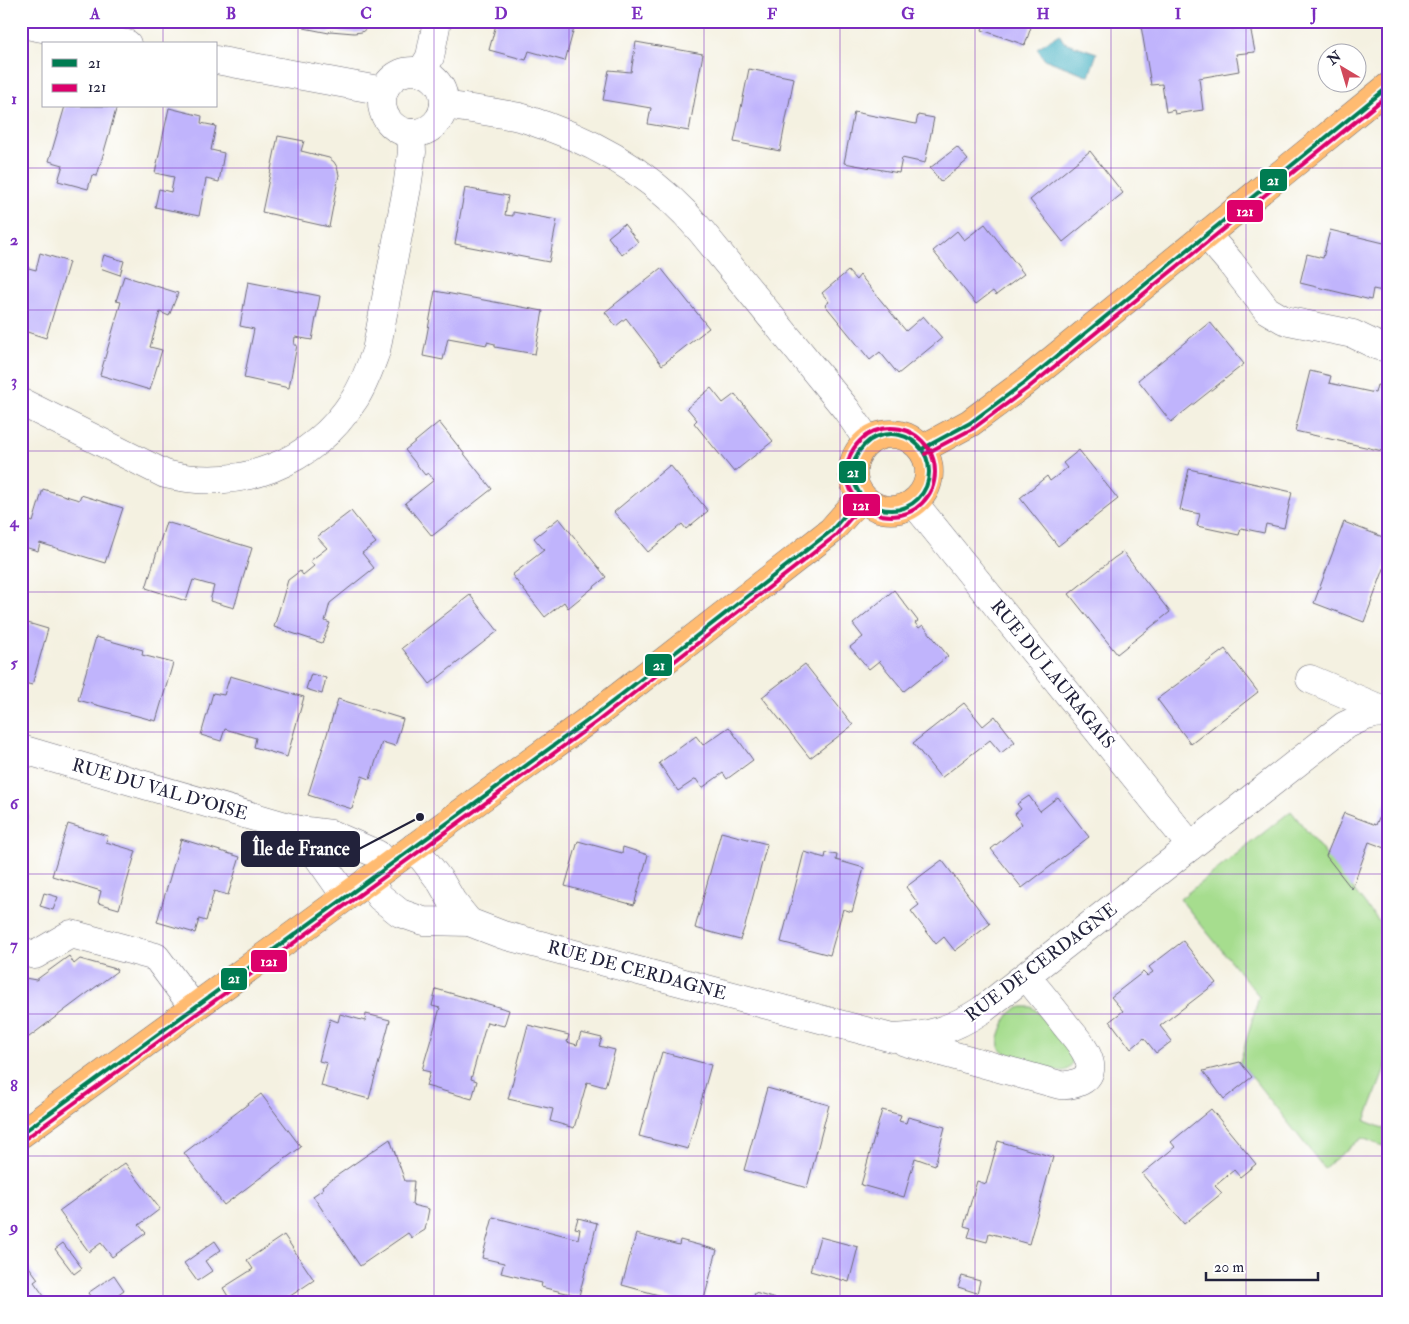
<svg xmlns="http://www.w3.org/2000/svg" width="1409" height="1324" font-family="'IM FELL Double Pica',serif">
  <style>
    .green { fill: #a6dd8e; stroke: #648064 }
    .water { fill: #45b1c2; stroke: #346a7e }
    .building { fill: #c0b4fc }
    .lines { fill: none; stroke-linecap: round; stroke-linejoin: round }
    .minor-casing { stroke: #6c6a75; stroke-width: 29 }
    .major-casing { stroke: #6c6a75; stroke-width: 29 }
    .minor { stroke: #fff; stroke-width: 28 }
    .major { stroke: #ffbb71; stroke-width: 28 }
    .bus-1-casing { stroke: #fff; stroke-width: 8 }
    .bus-2-casing { stroke: #fff; stroke-width: 8 }
    .bus-1 { stroke: #007c52; stroke-width: 4 }
    .bus-2 { stroke: #dc006b; stroke-width: 4 }
    .grid { fill: none; stroke: #7b2cbf; stroke-width: 1; stroke-opacity: 0.55 }
    .labels { text-anchor: middle; stroke-width: 4; stroke-linejoin: round; paint-order: stroke }
    .street-label { font-size: 18px; fill: #22223b; stroke: #fff }
    .leader { fill: none; stroke: #22223b; stroke-width: 2 }
    .callout-dot { fill: #22223b; stroke: #fff; stroke-width: 2 }
    .callout { fill: #22223b; stroke: #22223b; stroke-width: 2 }
    .callout-label { font-size: 19px; text-anchor: middle; font-weight: bold; fill: #fff }
    .line-badge { stroke: #fff; stroke-width: 2 }
    .badge-label { font-size: 14px; text-anchor: middle; font-weight: bold; fill: #fff }
    .neatline { fill: none; stroke: #7b2cbf; stroke-width: 2 }
    .grid-label { font-size: 16px; text-anchor: middle; font-weight: bold; fill: #7b2cbf }
  </style>
  <rect width="100%" height="100%" fill="#fff"/>
  <filter id="ink" filterUnits="userSpaceOnUse"><feTurbulence type="fractalNoise" baseFrequency=".02" numOctaves="2"/><feDisplacementMap in="SourceGraphic" scale="10" xChannelSelector="R" yChannelSelector="G"/><feConvolveMatrix kernelMatrix="1 2 1 2 8 2 1 2 1" color-interpolation-filters="sRGB"/></filter>
  <filter id="wash" filterUnits="userSpaceOnUse"><feTurbulence type="fractalNoise" baseFrequency=".0096" numOctaves="4" result="noise"/><feDisplacementMap in="SourceGraphic" scale="20" xChannelSelector="R" yChannelSelector="G"/><feGaussianBlur stdDeviation="1.12" result="paint"/><feColorMatrix in="noise" values="0 0 0 0 0 0 0 0 0 0 0 0 0 0 0 0 0 1.4 0 .05"/><feComposite in="paint" operator="in"/></filter>
  <g filter="url(#wash)">
    <rect width="100%" height="100%" fill="#f4f1e1"/>
    <!-- green -->
    <g class="green">
      <path d="M1291 811 1388 933V1061L1365 1121 1388 1130V1148L1362 1138 1324 1168 1240 1062 1259 996 1180 899Z"/>
      <path d="M1023 1007H1031L1036 1010 1071 1053C1074 1060 1072 1071 1062 1071 1054 1072 1012 1058 1005 1053 1002 1051 1001 1049 999 1047 997 1038 1004 1022 1009 1015 1012 1010 1018 1008 1023 1007Z"/>
    </g>
    <!-- water -->
    <path class="water" d="M1059 34 1064 42 1097 53 1089 76 1044 59 1037 48Z"/>
    <g id="blocks">
      <!-- building -->
      <g class="building">
        <path d="M305 21H371L368 27 362 32 354 33 330 31 329 33 304 28Z"/>
        <path d="M497 21H576L565 61 529 51 526 60 489 50Z"/>
        <path d="M985 21H1033L1025 45 982 30Z"/>
        <path d="M1169 21H1231L1232 29 1250 26 1255 52 1236 54 1239 71 1199 78 1203 110 1175 114 1174 110 1166 112 1162 84 1151 85 1141 26Z"/>
        <path d="M636 42 703 54 689 131 648 124 651 108 603 100 609 70 631 72Z"/>
        <path d="M749 69 794 78 780 151 734 142Z"/>
        <path d="M65 106H117L97 176 92 175 88 189 58 181 63 165 49 161Z"/>
        <path d="M169 108 202 116 201 123 216 126 211 150 224 153 219 182 206 179 199 216 155 207 159 189 171 192 174 177 155 173Z"/>
        <path d="M854 112 916 124 918 115 934 118 925 163 902 158 899 173 844 163Z"/>
        <path d="M278 136 304 141 301 151 329 158 334 162 337 167 339 175 329 227 262 212Z"/>
        <path d="M957 147 968 160 941 182 930 168Z"/>
        <path d="M1090 151 1123 193 1063 242 1030 200Z"/>
        <path d="M465 188 508 196 505 215 513 216V212L557 220 549 262 455 244Z"/>
        <path d="M624 224 638 242 622 255 608 237Z"/>
        <path d="M985 224 1024 274 996 295 993 291 976 304 933 251 957 231 964 240Z"/>
        <path d="M1330 230 1388 244V292L1373 289 1371 300 1300 283 1307 254 1323 258Z"/>
        <path d="M40 253 69 262 46 338 21 330V266L36 270Z"/>
        <path d="M104 255 124 261 120 275 100 268Z"/>
        <path d="M661 268 709 328 662 365 626 318 616 326 605 312Z"/>
        <path d="M848 271 856 280 860 275 906 331 923 316 942 338 898 374 880 352 870 360 825 305 829 302 822 293Z"/>
        <path d="M124 276 178 293 169 316 160 312 150 347 162 350 150 390 100 375 121 302 116 301Z"/>
        <path d="M248 282 320 296 312 340 295 337 294 345H297L289 388 244 378 254 329 240 326Z"/>
        <path d="M435 291 543 311 535 354 495 347V344L487 342V345L448 338 443 360 423 356Z"/>
        <path d="M1210 322 1244 364 1171 422 1138 380Z"/>
        <path d="M1310 371 1331 376 1329 383 1375 393 1377 385 1388 387 1387 452 1295 431Z"/>
        <path d="M711 388 723 403 735 394 773 441 734 472 694 423 697 420 687 408Z"/>
        <path d="M439 422 492 489 432 536 405 503 434 480 428 473 425 475 405 450Z"/>
        <path d="M1079 450 1118 499 1058 546 1020 498 1047 476 1050 481 1067 468 1063 463Z"/>
        <path d="M670 465 708 511 686 529 682 524 648 552 614 512Z"/>
        <path d="M1189 469 1292 492 1284 528 1266 524 1264 533 1241 528 1239 535 1197 526 1200 514 1180 510Z"/>
        <path d="M43 489 79 500 81 495 123 508 105 563 40 543 38 551 21 546 22 518 33 522Z"/>
        <path d="M351 511 376 543 362 553 374 568 330 603 325 621 330 623 322 643 274 627 288 580 300 571 303 575 314 566 310 561 327 548 317 537Z"/>
        <path d="M559 518 606 577 568 608 564 602 545 617 512 575 544 550 534 538Z"/>
        <path d="M166 522 252 548 234 608 210 601 214 586 193 580 186 601 146 588Z"/>
        <path d="M1344 522 1388 539V558L1364 622 1314 603Z"/>
        <path d="M1123 552 1170 612 1117 654 1069 594 1114 558Z"/>
        <path d="M894 590 918 621 915 623 919 628 923 625 948 656 904 691 879 661 869 669 850 647 863 637 853 624Z"/>
        <path d="M470 595 498 631 430 684 402 648Z"/>
        <path d="M21 621 48 629 32 685 21 682Z"/>
        <path d="M96 637 143 650 142 655 173 663 156 721 78 700Z"/>
        <path d="M1225 649 1258 692 1191 744 1157 699Z"/>
        <path d="M805 664 853 725 810 758 762 697Z"/>
        <path d="M311 674 326 678 322 694 306 689Z"/>
        <path d="M230 676 304 697 287 757 254 747 256 738 225 729 221 741 201 735 213 693 224 695Z"/>
        <path d="M338 699 403 719 395 746 382 742 370 779 362 776 352 809 308 795Z"/>
        <path d="M964 703 983 726 995 716 1015 742 1001 753 990 740 941 778 913 743Z"/>
        <path d="M729 727 753 760 727 779 723 773 702 788 696 779 678 791 659 763 696 736 703 745Z"/>
        <path d="M1388 795V849L1369 842 1352 889 1326 856 1344 813 1376 825Z"/>
        <path d="M1029 796 1040 811 1058 797 1089 837 1022 888 991 849 1022 824 1015 814 1021 809 1017 804Z"/>
        <path d="M21 812 29 815 22 841H21Z"/>
        <path d="M68 824 108 836 106 842 136 851 119 909 98 903 101 891 52 876Z"/>
        <path d="M721 832 767 844 745 926 740 940 695 928Z"/>
        <path d="M181 839 240 857 228 895 214 891 206 921 199 919 195 933 157 922Z"/>
        <path d="M578 841 622 853 623 847 648 855 634 905 565 886Z"/>
        <path d="M804 852 825 858 826 853 837 855 836 860 864 868 852 912 843 909 830 955 781 942Z"/>
        <path d="M942 860 990 924 955 951 944 937 936 944 911 911 919 905 906 887Z"/>
        <path d="M44 893 58 897 53 910 40 906Z"/>
        <path d="M1183 941 1216 983 1160 1026 1172 1041 1156 1053 1144 1038 1131 1049 1110 1021 1123 1011 1111 997 1143 972 1147 976 1153 972 1149 967Z"/>
        <path d="M69 956 74 964 80 959 116 969 117 971 21 1043V981L25 978 36 980Z"/>
        <path d="M436 989 509 1010 504 1026 487 1022 471 1079 477 1081 472 1099 426 1086 430 1072 422 1070 440 1008 432 1006Z"/>
        <path d="M340 1014 365 1021 366 1014 390 1020 369 1099 321 1086 327 1063 319 1061 330 1019 338 1022Z"/>
        <path d="M528 1025 569 1035 567 1042 577 1045 581 1033 602 1038 599 1046 615 1050 605 1087 587 1082 574 1128 550 1121 553 1109 508 1099Z"/>
        <path d="M662 1052 711 1065 688 1149 639 1136Z"/>
        <path d="M1240 1062 1252 1077 1224 1099 1203 1071Z"/>
        <path d="M767 1088 829 1105 807 1188 744 1170Z"/>
        <path d="M261 1094 301 1147 224 1205 184 1153Z"/>
        <path d="M1211 1109 1256 1164 1240 1177 1234 1170 1215 1186 1222 1193 1184 1224 1142 1174 1175 1147 1171 1142Z"/>
        <path d="M882 1110 901 1115 899 1121 906 1123 908 1117 945 1127 935 1165 915 1158 904 1197 861 1185Z"/>
        <path d="M390 1139 405 1181H414L412 1205 429 1209 425 1230 412 1238 408 1233 360 1266 313 1196 323 1189 322 1186Z"/>
        <path d="M998 1141 1053 1157 1029 1244 989 1233 987 1242 968 1237 971 1228 964 1226 977 1181 986 1184Z"/>
        <path d="M125 1163 160 1209 139 1225 146 1233 112 1257 101 1243 89 1252 59 1211Z"/>
        <path d="M493 1217 578 1239 580 1229 575 1228 578 1218 597 1223 579 1296 541 1287 542 1283 501 1273 504 1263 482 1258Z"/>
        <path d="M636 1234 679 1245 680 1240 717 1250 703 1303H688L622 1285Z"/>
        <path d="M284 1235 314 1280 280 1303H232L223 1288 253 1269 247 1260Z"/>
        <path d="M820 1237 858 1247 849 1282 810 1271Z"/>
        <path d="M215 1241 221 1250 205 1261 212 1271 197 1281 184 1263Z"/>
        <path d="M63 1243 82 1268 74 1274 55 1249Z"/>
        <path d="M21 1256 38 1279 34 1282 49 1303H21Z"/>
        <path d="M114 1275 124 1290 106 1303H95L88 1293Z"/>
        <path d="M962 1276 980 1281 977 1293 958 1287Z"/>
        <path d="M755 1293 786 1302V1303H752Z"/>
      </g>
    </g>
  </g>
  <g filter="url(#ink)">
    <use href="#blocks" fill-opacity="0" stroke="#6c6a75" stroke-width="1"/>
    <g class="lines">
      <defs>
        <g id="minor">
          <path d="M21 24 127 44"/>
          <path d="M216 60 384 91"/>
          <circle cx="413" cy="102" r="31"/>
          <path d="M421 72 430 57 437 21"/>
          <path d="M444 105C471 109 497 112 523 118 532 121 540 124 549 127 608 148 661 183 701 231L846 409 868 441"/>
          <path d="M1206 234 1230 262 1267 310 1284 320 1353 334 1378 346 1388 348"/>
          <path d="M21 402 165 474C239 492 312 465 354 400 364 385 370 367 376 351L407 188 412 152 411 133"/>
          <path d="M914 503 1191 846"/>
          <path d="M1310 679 1388 712"/>
          <path d="M21 749 299 830 331 834 377 854 387 867"/>
          <path d="M299 830 346 897"/>
          <path d="M414 847 441 882 452 901 469 922"/>
          <path d="M368 880 380 897 400 913 423 921 469 922 503 935 892 1038C927 1037 952 1030 982 1010L1344 726C1358 719 1371 712 1388 713"/>
          <path d="M21 951 35 955 71 934 156 957 194 1008"/>
          <path d="M905 1042 1060 1085C1072 1086 1093 1081 1090 1064 1087 1048 1072 1034 1063 1022 1051 1006 1038 991 1026 976"/>
        </g>
        <g id="major">
          <circle cx="891" cy="472" r="38"/>
          <path d="M922 449 970 423 1024 383 1388 87"/>
          <path d="M21 1134 594 716 831 531 861 497"/>
        </g>
      </defs>
      <!-- minor casing -->
      <use href="#minor" class="minor-casing"/>
      <!-- major casing -->
      <use href="#major" class="major-casing"/>
      <!-- minor -->
      <use href="#minor" class="minor"/>
      <!-- major -->
      <use href="#major" class="major"/>
      <defs>
        <g id="bus-1">
          <circle cx="891" cy="472" r="38"/>
          <path d="M922 449 970 423 1024 383 1388 87"/>
          <path d="M21 1134 594 716 831 531 861 497"/>
        </g>
        <g id="bus-2">
          <circle cx="891" cy="472" r="44"/>
          <path d="M925 454 974 428 1028 388 1388 95"/>
          <path d="M25 1139 598 721 835 536 866 501"/>
        </g>
      </defs>
      <!-- bus-1 casing -->
      <use href="#bus-1" class="bus-1-casing"/>
      <!-- bus-2 casing -->
      <use href="#bus-2" class="bus-2-casing"/>
      <!-- bus-1 -->
      <use href="#bus-1" class="bus-1"/>
      <!-- bus-2 -->
      <use href="#bus-2" class="bus-2"/>
    </g>
  </g>
  <!-- grid -->
  <path class="grid" d="M163 21V44M298 21V1303M434 21V1303M569 21V1303M704 21V1303M840 21V1303M975 21V1303M1111 21V1303M1246 21V1303M163 106V1303M21 168H1388M21 310H1388M21 451H1388M21 592H1388M21 732H1388M21 874H1388M21 1014H1388M21 1156H1388"/>
  <g class="labels">
    <!-- street labels -->
    <g class="street-label">
      <text transform="translate(1053 674) rotate(51)" y="6">RUE DU LAURAGAIS</text>
      <text transform="translate(160 789) rotate(16)" y="6">RUE DU VAL D'OISE</text>
      <text transform="translate(1041 962) rotate(-37)" y="6">RUE DE CERDAGNE</text>
      <text transform="translate(637 970) rotate(15)" y="6">RUE DE CERDAGNE</text>
    </g>
  </g>
  <!-- callouts -->
  <path class="leader" d="M420 817L359 849"/>
  <circle class="callout-dot" cx="420" cy="817" r="5"/>
  <rect class="callout" x="242" y="832" width="117" height="34" rx="5"/>
  <g class="callout-label">
    <text x="301" y="855">Île de France</text>
  </g>
  <g class="line-badge">
    <rect x="1259" y="168" width="29" height="24" rx="5" fill="#007c52"/>
    <rect x="1226" y="199" width="38" height="24" rx="5" fill="#dc006b"/>
    <rect x="838" y="460" width="29" height="24" rx="5" fill="#007c52"/>
    <rect x="842" y="493" width="39" height="24" rx="5" fill="#dc006b"/>
    <rect x="644" y="653" width="29" height="24" rx="5" fill="#007c52"/>
    <rect x="250" y="949" width="38" height="24" rx="5" fill="#dc006b"/>
    <rect x="220" y="967" width="28" height="24" rx="5" fill="#007c52"/>
  </g>
  <g class="badge-label">
    <text x="1273" y="185">21</text>
    <text x="1245" y="216">121</text>
    <text x="853" y="477">21</text>
    <text x="861" y="510">121</text>
    <text x="659" y="670">21</text>
    <text x="269" y="966">121</text>
    <text x="234" y="983">21</text>
  </g>
  <!-- margin -->
  <rect width="1409" height="1324" fill="none" stroke="#fff" stroke-width="55"/>
  <!-- legend -->
  <rect x="42" y="42" width="175" height="65" fill="#ffffff" stroke="#a7a7b1"/>
  <rect x="52" y="59" width="25" height="8" fill="#007c52" stroke="#a7a7b1"/>
  <text x="88" y="68" font-size="15" fill="#22223b">21</text>
  <rect x="52" y="84" width="25" height="8" fill="#dc006b" stroke="#a7a7b1"/>
  <text x="88" y="92" font-size="15" fill="#22223b">121</text>
  <!-- north arrow -->
  <g transform="translate(1342 68) rotate(322)"><circle r="24" fill="#ffffff" stroke="#a7a7b1"/>
  <path d="M0-4L9 19L0 12L-9 19Z" fill="#d1495b"/>
  <text y="-8" font-size="14" font-weight="bold" text-anchor="middle" fill="#22223b">N</text>
  </g>
  <!-- scale -->
  <path d="M1206 1272v8h112v-8" fill="none" stroke="#22223b" stroke-width="2.5"/>
  <text x="1214" y="1272" font-size="15" fill="#22223b" stroke="#ffffff" stroke-width="4" paint-order="stroke">20 m</text>
  <rect x="28" y="28" width="1354" height="1268" class="neatline"/>
  <g class="grid-label">
    <text x="95" y="19">A</text>
    <text x="231" y="19">B</text>
    <text x="366" y="19">C</text>
    <text x="501" y="19">D</text>
    <text x="637" y="19">E</text>
    <text x="772" y="19">F</text>
    <text x="908" y="19">G</text>
    <text x="1043" y="19">H</text>
    <text x="1178" y="19">I</text>
    <text x="1314" y="19">J</text>
    <text x="14" y="104">1</text>
    <text x="14" y="245">2</text>
    <text x="14" y="386">3</text>
    <text x="14" y="527">4</text>
    <text x="14" y="668">5</text>
    <text x="14" y="809">6</text>
    <text x="14" y="950">7</text>
    <text x="14" y="1091">8</text>
    <text x="14" y="1232">9</text>
  </g>
</svg>
